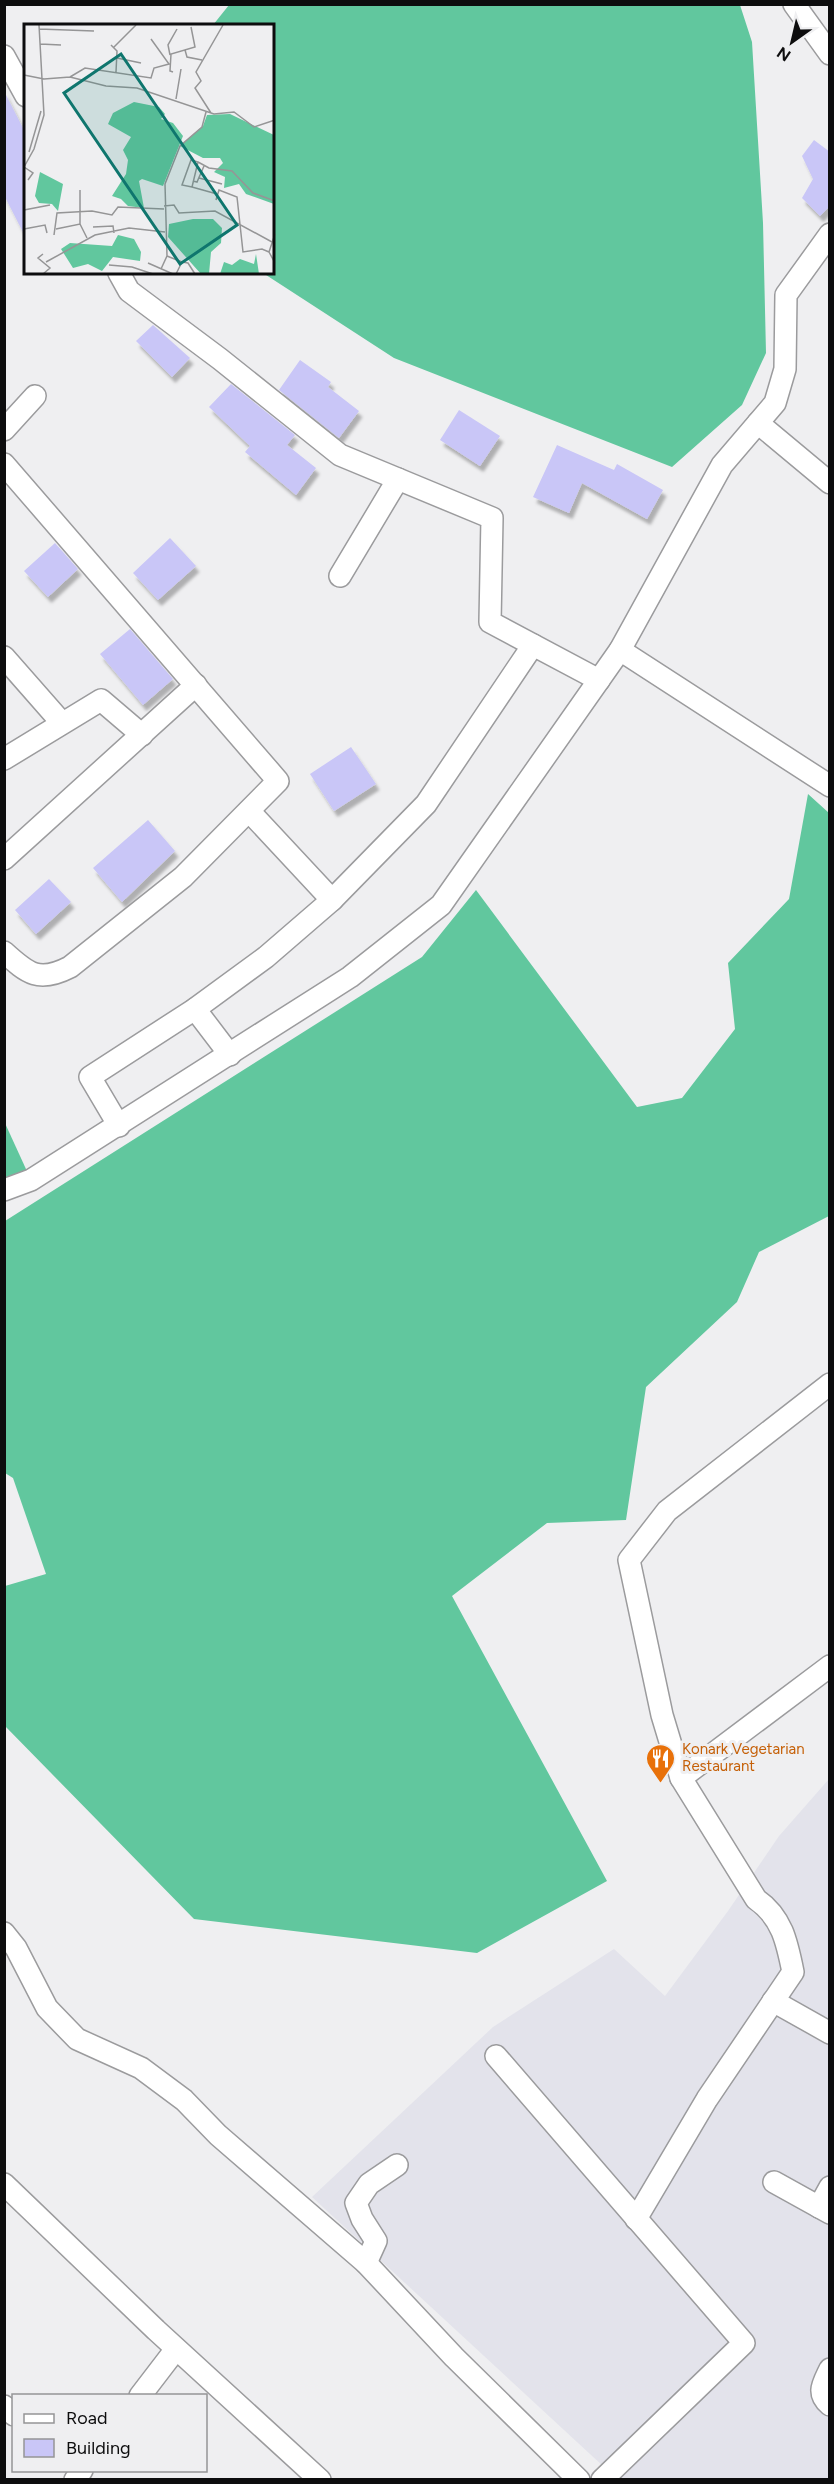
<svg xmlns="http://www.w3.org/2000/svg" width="834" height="2484" font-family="Figtree,sans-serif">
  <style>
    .built { fill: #e3e3eb }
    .forest { fill: #61c79e }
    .building { fill: #c9c6f7; filter: url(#shadow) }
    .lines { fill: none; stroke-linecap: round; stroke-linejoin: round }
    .minor-casing { stroke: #9b9b9d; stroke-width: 24 }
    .minor { stroke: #fff; stroke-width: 21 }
    .labels { text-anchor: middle; stroke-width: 6; stroke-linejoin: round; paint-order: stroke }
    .food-label { font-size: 15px; fill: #c56008; stroke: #efeff1; text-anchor: start }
    .inset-road { fill: none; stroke: #959596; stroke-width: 1.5 }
    .view { fill: #0f766e; fill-opacity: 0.15; stroke: #0f766e; stroke-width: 3 }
    .inset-edge { fill: none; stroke: #0d0d0e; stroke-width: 3 }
  </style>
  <defs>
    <filter id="shadow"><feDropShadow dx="3.5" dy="6" stdDeviation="1.5" flood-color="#0004"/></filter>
  </defs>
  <rect width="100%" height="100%" fill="#efeff1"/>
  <!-- built -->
  <path class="built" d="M829 1779V2479H617L312 2197 493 2027 614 1949 665 1996 728 1911 779 1836Z"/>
  <!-- forest -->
  <g class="forest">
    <path d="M229 5H740L752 42 763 223 766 353 742 405 672 467 394 358 263 273H273V26L213 25Z"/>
    <path d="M808 794 829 813V1216L759 1252 737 1302 646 1387 626 1520 547 1523 452 1596 607 1881 477 1953 194 1919 5 1726V1586L46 1574 13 1478 5 1473V1221L422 957 476 890 637 1107 682 1098 735 1029 728 963 789 899Z"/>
    <path d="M4 1121 31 1180 4 1189Z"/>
  </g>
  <!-- building -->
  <g class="building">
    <path d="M4 91 26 134V238L4 195Z"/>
    <path d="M814 140 830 152V206L820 216 802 198 813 179 802 156Z"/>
    <path d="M153 325 190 358 172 377 136 341Z"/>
    <path d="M300 360 331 382 328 387 359 411 339 438 279 390Z"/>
    <path d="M231 384 295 435 287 445 316 468 296 495 245 452 250 446 209 407Z"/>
    <path d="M459 410 500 436 480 466 440 440Z"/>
    <path d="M557 445 614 470 617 464 663 490 647 519 582 483 569 513 533 497Z"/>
    <path d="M170 538 196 566 158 600 133 573Z"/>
    <path d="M55 543 78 569 48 597 24 571Z"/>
    <path d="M130 629 173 679 143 705 100 654Z"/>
    <path d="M351 747 376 784 334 811 310 774Z"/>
    <path d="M148 820 175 851 122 902 93 868Z"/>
    <path d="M49 879 71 902 36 934 15 910Z"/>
  </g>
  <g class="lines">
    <defs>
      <g id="minor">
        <path d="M794 4 830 54"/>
        <path d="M4 56 26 96"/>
        <path d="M119 273 129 291 220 359 340 455 492 518 490 622 599 680"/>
        <path d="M758 423 830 483"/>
        <path d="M4 430 35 396"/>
        <path d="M4 464 278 781 183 877 70 967C39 983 28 974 4 952"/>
        <path d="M340 576 398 479"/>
        <path d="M620 650 830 786"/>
        <path d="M4 657 62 723"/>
        <path d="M4 759 101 700 142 735"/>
        <path d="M4 859 196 685"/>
        <path d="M332 900 426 804 533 645"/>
        <path d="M195 1009 230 1055"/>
        <path d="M119 1126 90 1077 195 1009 266 957 332 900 249 811"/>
        <path d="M4 1190 31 1180 350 977 441 905 620 650 722 465 775 403 785 369 786 295 830 234"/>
        <path d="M681 1778 830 1666"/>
        <path d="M4 1933 16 1948 47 2008 77 2039 141 2068 184 2100 218 2135 366 2263 454 2357 579 2480"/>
        <path d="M773 2001 830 2033"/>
        <path d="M496 2056 744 2343 602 2480"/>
        <path d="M774 2182 830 2213"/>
        <path d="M4 2184 156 2330 320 2480"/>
        <path d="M819 2207 830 2187"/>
        <path d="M636 2219 707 2099 793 1972C787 1942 782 1917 756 1899L681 1778 662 1715 629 1560 667 1511 830 1384"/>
        <path d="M366 2263 376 2241 362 2219 356 2203 369 2184 397 2165"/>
        <path d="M830 2369C823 2384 816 2393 830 2405"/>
        <path d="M140 2396 176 2349"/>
        <path d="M4 2406 14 2415"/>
        <path d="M75 2480 82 2470"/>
      </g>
    </defs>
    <!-- minor casing -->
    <use href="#minor" class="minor-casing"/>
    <!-- minor -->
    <use href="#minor" class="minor"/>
  </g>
  <!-- icons -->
  <defs>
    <symbol id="restaurant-pin" viewBox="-11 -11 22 30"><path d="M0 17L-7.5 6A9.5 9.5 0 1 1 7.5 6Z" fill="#e8710a" stroke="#efeff1"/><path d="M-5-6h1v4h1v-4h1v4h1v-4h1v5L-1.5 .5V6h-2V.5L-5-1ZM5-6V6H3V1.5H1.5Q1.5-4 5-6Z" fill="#fff"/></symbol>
  </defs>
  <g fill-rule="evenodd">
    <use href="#restaurant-pin" x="644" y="1742" width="33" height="45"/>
  </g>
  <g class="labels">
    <!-- food labels -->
    <g class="food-label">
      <text x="682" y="1754">Konark Vegetarian<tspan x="682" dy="17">Restaurant</tspan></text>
    </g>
  </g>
  <!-- overview -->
  <g transform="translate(24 24)">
    <rect width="250" height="250" fill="#efeff1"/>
    <path d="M110 78 135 83 141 90 137 95 149 99 159 112 139 162 118 155 115 157 120 184 104 182 97 175 88 172 102 150 104 136 99 126 107 113 84 100 89 89ZM206 90 250 111V180L222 170 215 160 200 164 201 153 190 148 199 139 196 134H179L156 122 179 102 183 91ZM16 148 39 160 34 187 28 180 15 179 11 172ZM169 195H189L198 204 197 219 187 228 185 250H177L144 213 145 200ZM94 211 110 215 117 228 116 237 89 233 78 247 64 240 49 244 37 225 46 219 88 222ZM232 230 235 250H196L200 238 208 241 216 235 230 240Z" fill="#61c79e"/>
    <path class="inset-road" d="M15 5 70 7M16 20 37 21M87 21 93 27 92 48M90 23 112 1M161 26 163 33 178 36M146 31 144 21 153 5M93 34 117 39M149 48 146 47 147 30 171 23 167 3M0 51 20 55 46 53 82 62 113 64 190 90 210 88 230 103 251 96M46 53 61 44 127 54 130 44 145 40 127 15M152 75 157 45M187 89 171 64 177 57 172 48 199 1M5 128 17 87M174 138 185 144 208 147 229 169 251 177M0 143 9 149 4 156M0 143 10 125 20 91 15 1M175 154 198 160M169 157 173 158 180 142M168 163 174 138 167 136 158 161 168 163 193 170M192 176 195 166 213 173 219 228 238 225 245 228M140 182 150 181 155 189 191 187 248 218M0 186 26 181M56 200V166M69 203 89 202 90 209M0 205 21 201 23 209M32 205 56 200 63 214M251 210 245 228 251 239M30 211 33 189 68 187 88 191 94 183 140 185M19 230 14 234 26 244 19 250M143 232 141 160 156 122 178 103 182 88M22 238 71 211 105 204 141 208M124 239 149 250M85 241 108 243 129 250M137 245 143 232 158 238M152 250 158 238 164 239 171 250"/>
    <path class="view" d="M97 30 213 201 156 240 40 69Z"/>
    <rect width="250" height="250" class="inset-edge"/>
  </g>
  <!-- border -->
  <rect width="834" height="2484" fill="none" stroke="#0d0d0e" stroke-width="12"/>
  <!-- legend -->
  <rect x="12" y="2394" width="195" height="78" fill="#efeff1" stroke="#959596" stroke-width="1.5"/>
  <rect x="24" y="2414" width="30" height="9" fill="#ffffff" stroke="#959596" stroke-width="1.5"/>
  <text x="66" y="2424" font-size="18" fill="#0d0d0e">Road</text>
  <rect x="24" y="2439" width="30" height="18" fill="#c9c6f7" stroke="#959596" stroke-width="1.5"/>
  <text x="66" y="2454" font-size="18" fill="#0d0d0e">Building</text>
  <!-- north arrow -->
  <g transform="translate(792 42) rotate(214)" stroke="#efeff1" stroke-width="4.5" paint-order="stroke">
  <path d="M0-4.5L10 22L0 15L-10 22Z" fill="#0d0d0e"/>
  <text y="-9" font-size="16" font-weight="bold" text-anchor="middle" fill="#0d0d0e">N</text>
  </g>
</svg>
